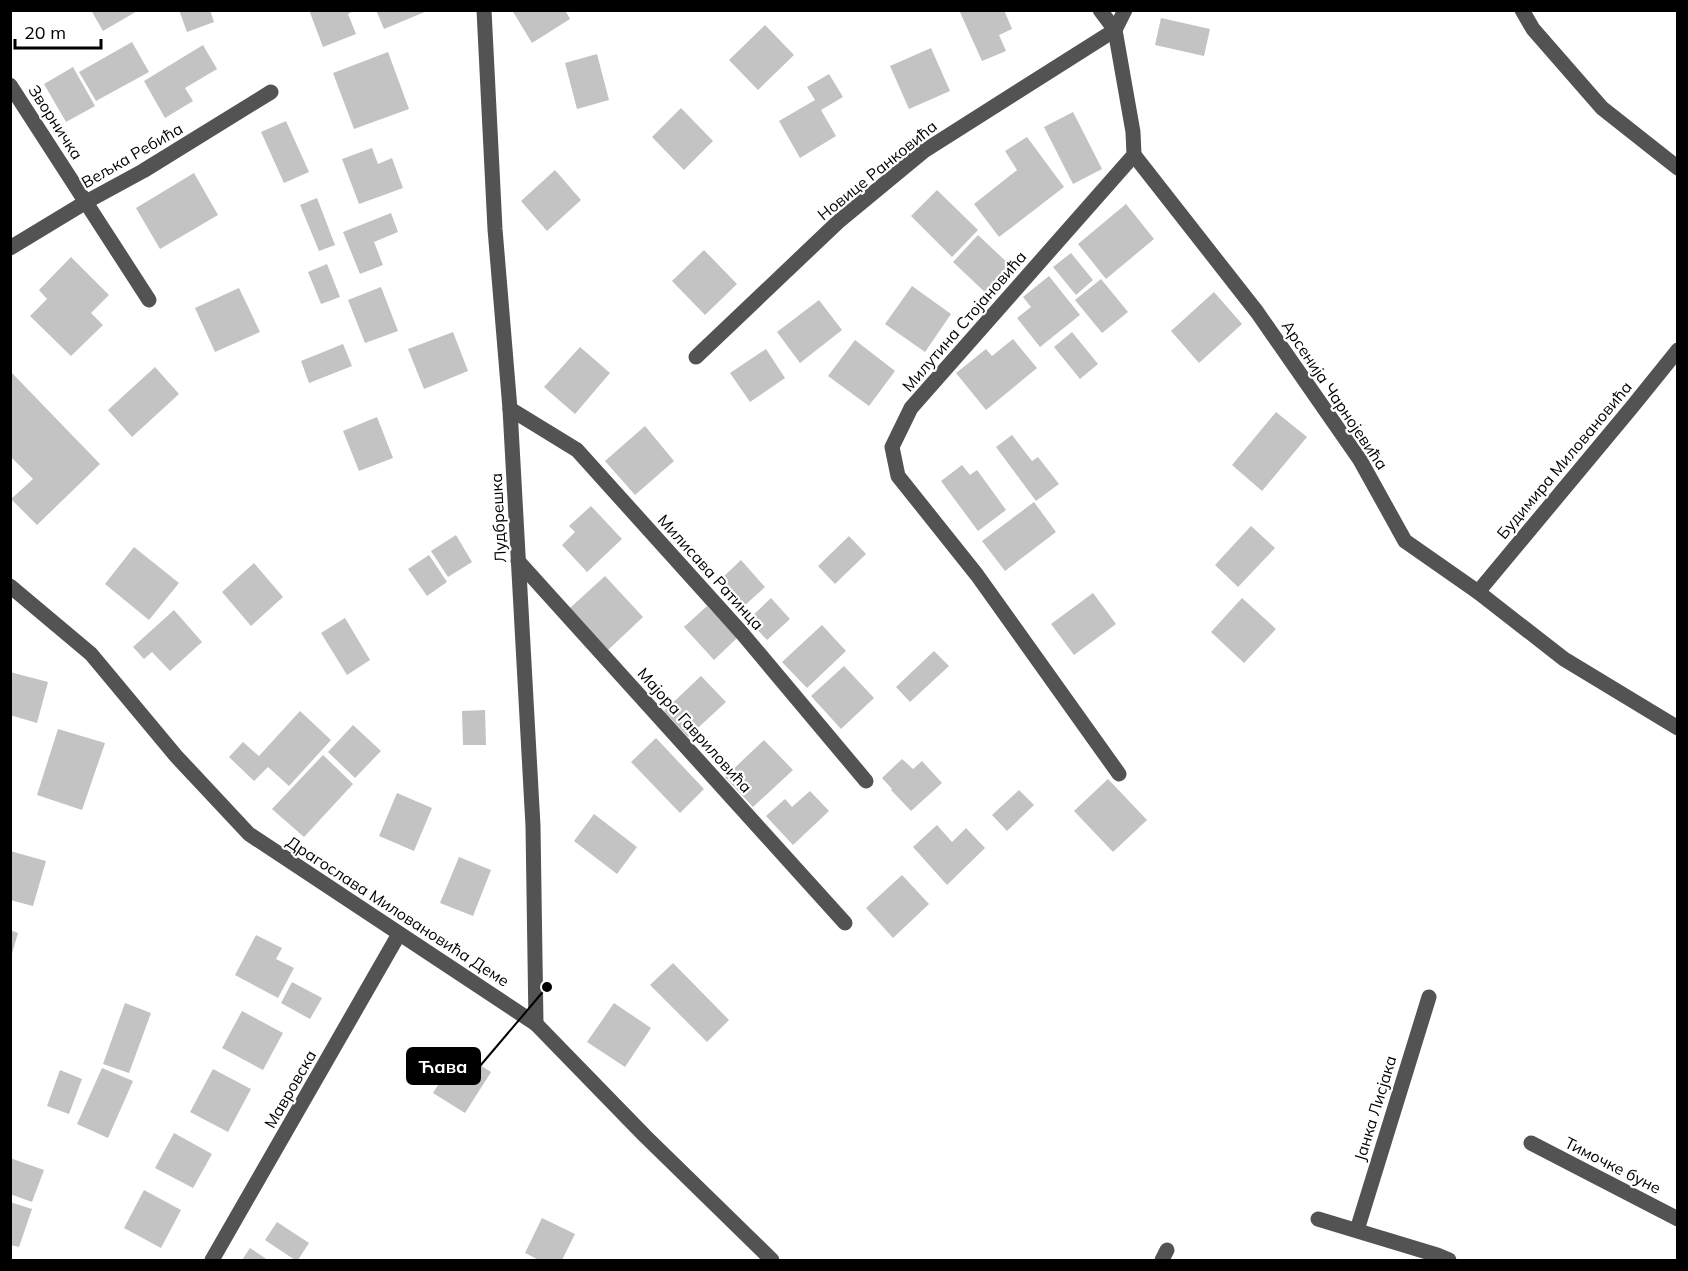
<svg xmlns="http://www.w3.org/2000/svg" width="1688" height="1271" font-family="Mulish,sans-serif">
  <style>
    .building { fill: #c3c3c3 }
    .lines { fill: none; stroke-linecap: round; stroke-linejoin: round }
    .minor { stroke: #535353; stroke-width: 15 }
    .labels { text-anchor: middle; stroke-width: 4.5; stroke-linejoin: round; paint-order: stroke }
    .street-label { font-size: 16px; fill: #000; stroke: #fff }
    .leader { fill: none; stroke: #000; stroke-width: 2 }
    .callout-dot { fill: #000; stroke: #fff; stroke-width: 2 }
    .callout { fill: #000; stroke: #000; stroke-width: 2 }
    .callout-label { font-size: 18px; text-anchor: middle; font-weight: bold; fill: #fff }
  </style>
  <rect width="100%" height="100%" fill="#fff"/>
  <!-- building -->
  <g class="building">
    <path d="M91 10H139L103 31Z"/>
    <path d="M179 10H210L214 22 187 32Z"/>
    <path d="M309 10H355L348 14 356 34 323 47Z"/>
    <path d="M376 10H427V11L384 29Z"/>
    <path d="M512 10H565L570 19 532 43Z"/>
    <path d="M959 10H1004L1012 29 999 35 1006 51 982 61Z"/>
    <path d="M1161 18 1210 29 1204 56 1155 45Z"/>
    <path d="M765 25 794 55 758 90 729 60Z"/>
    <path d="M132 42 149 72 96 101 79 72Z"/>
    <path d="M203 45 217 69 185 88 193 101 165 118 144 81Z"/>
    <path d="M931 48 950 91 909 109 890 66Z"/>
    <path d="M388 52 409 109 354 129 333 73Z"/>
    <path d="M597 54 609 100 577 109 565 63Z"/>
    <path d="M73 67 95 106 66 122 44 84Z"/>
    <path d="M829 74 843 97 821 110 836 136 800 158 779 121 815 100 807 87Z"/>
    <path d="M681 108 713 141 684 170 652 137Z"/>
    <path d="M1073 112 1102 169 1073 184 1044 127Z"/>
    <path d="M286 121 309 172 284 183 261 132Z"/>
    <path d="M1027 137 1064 187 999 237 974 204 1017 170 1005 151Z"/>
    <path d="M372 148 378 164 392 158 403 188 359 204 342 159Z"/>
    <path d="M555 170 581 200 547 231 521 201Z"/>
    <path d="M194 173 218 215 160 249 136 208Z"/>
    <path d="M937 190 978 230 952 257 911 216Z"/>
    <path d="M317 198 335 245 319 251 300 205Z"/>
    <path d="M1126 204 1154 239 1106 279 1078 244Z"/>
    <path d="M391 213 398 232 374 242 383 265 360 274 343 232Z"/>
    <path d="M978 235 1013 268 988 295 953 262Z"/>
    <path d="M704 250 737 284 705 315 672 281Z"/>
    <path d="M1071 253 1093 280 1076 295 1053 267Z"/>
    <path d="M71 257 109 295 91 313 103 325 71 356 30 316 47 299 39 290Z"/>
    <path d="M327 264 340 297 321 304 308 272Z"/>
    <path d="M1049 276 1080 315 1040 347 1017 318 1031 307 1023 297Z"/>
    <path d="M1101 279 1128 312 1102 333 1075 300Z"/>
    <path d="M912 286 951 314 925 352 885 324Z"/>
    <path d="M381 287 398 331 365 343 348 300Z"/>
    <path d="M239 288 260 332 215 352 195 308Z"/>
    <path d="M1214 292 1242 324 1199 363 1171 331Z"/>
    <path d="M819 300 842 330 800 363 777 332Z"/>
    <path d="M453 332 468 371 424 389 408 349Z"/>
    <path d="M1072 332 1098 364 1080 379 1054 347Z"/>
    <path d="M1013 339 1037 368 986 410 956 373 986 349 992 356Z"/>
    <path d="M855 340 895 371 869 406 828 376Z"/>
    <path d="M343 344 352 366 309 383 301 361Z"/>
    <path d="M580 347 610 373 575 414 544 387Z"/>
    <path d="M766 349 785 378 750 402 730 373Z"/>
    <path d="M155 367 179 394 132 437 108 410Z"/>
    <path d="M10 371 100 464 37 525 11 499 33 479 10 456Z"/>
    <path d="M1276 412 1307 437 1262 491 1232 465Z"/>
    <path d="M377 417 393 458 359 471 343 431Z"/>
    <path d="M645 426 674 461 635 495 605 461Z"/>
    <path d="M1012 435 1032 461 1038 457 1059 484 1036 501 996 447Z"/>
    <path d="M962 465 970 475 977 470 1006 510 978 531 941 481Z"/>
    <path d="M1034 502 1056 532 1005 571 982 541Z"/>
    <path d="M591 506 622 539 587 572 562 545 575 532 569 526Z"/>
    <path d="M1251 526 1275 548 1238 587 1215 565Z"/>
    <path d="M456 535 472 562 448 577 431 551Z"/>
    <path d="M849 536 866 554 835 584 818 566Z"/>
    <path d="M134 547 179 583 149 620 105 584Z"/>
    <path d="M429 555 447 582 427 596 408 569Z"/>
    <path d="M741 560 765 587 744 606 720 580Z"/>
    <path d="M254 563 283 597 251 626 222 592Z"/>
    <path d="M605 576 643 617 608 650 570 608Z"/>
    <path d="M1093 593 1116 624 1074 655 1051 624Z"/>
    <path d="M771 598 790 619 767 640 748 620Z"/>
    <path d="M1242 598 1276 629 1244 663 1211 632Z"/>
    <path d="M707 606 737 638 714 660 684 627Z"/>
    <path d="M174 610 202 642 170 671 152 652 144 659 133 647Z"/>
    <path d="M345 618 370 660 347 675 321 633Z"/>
    <path d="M822 625 846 651 807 688 782 662Z"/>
    <path d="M934 651 949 666 910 702 896 687Z"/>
    <path d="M844 666 874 698 841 729 811 696Z"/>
    <path d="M10 672 48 682 37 723 10 715Z"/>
    <path d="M701 676 726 702 688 737 664 711Z"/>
    <path d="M485 710 486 745H463L462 711Z"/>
    <path d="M300 711 331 740 289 786 268 767 254 781 229 757 243 742 259 756Z"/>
    <path d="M353 725 381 751 355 778 328 752Z"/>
    <path d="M58 729 105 743 82 810 37 795Z"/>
    <path d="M656 738 704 789 680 813 631 762Z"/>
    <path d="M764 740 793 770 753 807 725 777Z"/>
    <path d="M323 755 353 784 304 837 272 809Z"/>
    <path d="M902 759 913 769 922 761 942 783 911 811 891 790 892 789 882 778Z"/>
    <path d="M1108 779 1147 820 1113 852 1074 811Z"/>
    <path d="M1019 790 1034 805 1007 831 992 815Z"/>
    <path d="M810 791 829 811 793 845 766 816 785 799 792 807Z"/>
    <path d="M397 793 432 808 414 851 379 836Z"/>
    <path d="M594 814 637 847 617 874 574 841Z"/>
    <path d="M937 825 952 842 966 828 985 848 947 885 913 847Z"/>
    <path d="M10 851 46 861 33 906 10 900Z"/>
    <path d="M459 857 491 870 473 916 440 903Z"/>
    <path d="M902 875 929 904 893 938 866 908Z"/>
    <path d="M10 930 18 933 11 957H10Z"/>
    <path d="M256 935 282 948 276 959 294 968 278 998 235 975Z"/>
    <path d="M673 963 729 1020 707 1042 650 985Z"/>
    <path d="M292 982 322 998 310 1019 281 1003Z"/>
    <path d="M125 1003 151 1013 129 1073 103 1064Z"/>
    <path d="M614 1003 651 1028 625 1067 587 1042Z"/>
    <path d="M242 1011 283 1033 263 1070 222 1048Z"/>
    <path d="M459 1052 491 1072 465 1113 433 1093Z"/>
    <path d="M102 1068 133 1081 108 1138 77 1124Z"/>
    <path d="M213 1069 251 1089 228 1132 190 1112Z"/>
    <path d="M60 1070 82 1079 69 1114 47 1106Z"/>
    <path d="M174 1133 212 1154 193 1188 155 1168Z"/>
    <path d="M10 1158 44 1170 32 1202 10 1194Z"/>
    <path d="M144 1190 181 1210 161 1248 124 1228Z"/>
    <path d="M10 1202 32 1209 19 1247 10 1245Z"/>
    <path d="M542 1218 575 1234 562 1260H539L525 1253Z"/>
    <path d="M277 1222 309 1243 298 1260H295L265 1240Z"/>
    <path d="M250 1248 268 1260H242Z"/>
  </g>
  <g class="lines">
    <!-- minor -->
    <g class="minor">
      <path d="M484 10 495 229 510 409 533 826 536 1024"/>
      <path d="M1100 10 1115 30 1133 132 1134 155 911 408 892 447 898 476 977 575 1119 774"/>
      <path d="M1522 10 1533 29 1602 108 1678 168"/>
      <path d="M10 85 149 300"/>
      <path d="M1134 155 1257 312 1360 460 1405 541 1478 592 1564 659 1678 728"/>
      <path d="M10 248 86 202 143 171 271 92"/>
      <path d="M696 357 838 222 924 151 1115 30 1125 10"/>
      <path d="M510 409 577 450 741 632 866 781"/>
      <path d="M518 561 845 923"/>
      <path d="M10 586 91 654 176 756 249 834 536 1024 645 1136 772 1260"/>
      <path d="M1478 592 1632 407 1678 350"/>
      <path d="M1531 1143 1678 1219"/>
      <path d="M1318 1219 1437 1255 1449 1260"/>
      <path d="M1357 1230 1429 997"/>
      <path d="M212 1260 399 934"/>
      <path d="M1162 1260 1167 1250"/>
    </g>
  </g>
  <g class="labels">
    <!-- street labels -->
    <g class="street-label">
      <text transform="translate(56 122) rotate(57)" y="6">Зворничка</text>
      <text transform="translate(132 155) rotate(-30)" y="6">Вељка Ребића</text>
      <text transform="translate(877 170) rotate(-39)" y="6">Новице Ранковића</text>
      <text transform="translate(964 321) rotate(-49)" y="6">Милутина Стојановића</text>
      <text transform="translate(1335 395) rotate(56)" y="6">Арсенија Чарнојевића</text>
      <text transform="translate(1564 460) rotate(-50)" y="6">Будимира Миловановића</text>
      <text transform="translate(498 518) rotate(-93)" y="6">Лудбрешка</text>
      <text transform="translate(711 572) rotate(48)" y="6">Милисава Ратинца</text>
      <text transform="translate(695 730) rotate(48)" y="6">Мајора Гавриловића</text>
      <text transform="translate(398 911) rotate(33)" y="6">Драгослава Миловановића Деме</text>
      <text transform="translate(290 1089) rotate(-60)" y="6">Мавровска</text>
      <text transform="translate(1375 1108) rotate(-73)" y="6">Јанка Лисјака</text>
      <text transform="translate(1613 1165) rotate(27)" y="6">Тимочке буне</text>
    </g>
  </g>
  <!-- callouts -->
  <path class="leader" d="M547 987L480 1066"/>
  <circle class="callout-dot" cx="547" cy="987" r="6"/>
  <rect class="callout" x="407" y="1048" width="73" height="36" rx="6"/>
  <g class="callout-label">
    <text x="443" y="1073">Ћава</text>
  </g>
  <!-- border -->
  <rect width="1688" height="1271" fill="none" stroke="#000000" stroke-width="24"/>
  <!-- scale -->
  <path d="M15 39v9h86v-9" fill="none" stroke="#000000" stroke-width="3"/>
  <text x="24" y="39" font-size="18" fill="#000000" stroke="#ffffff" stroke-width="4.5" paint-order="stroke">20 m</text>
</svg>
